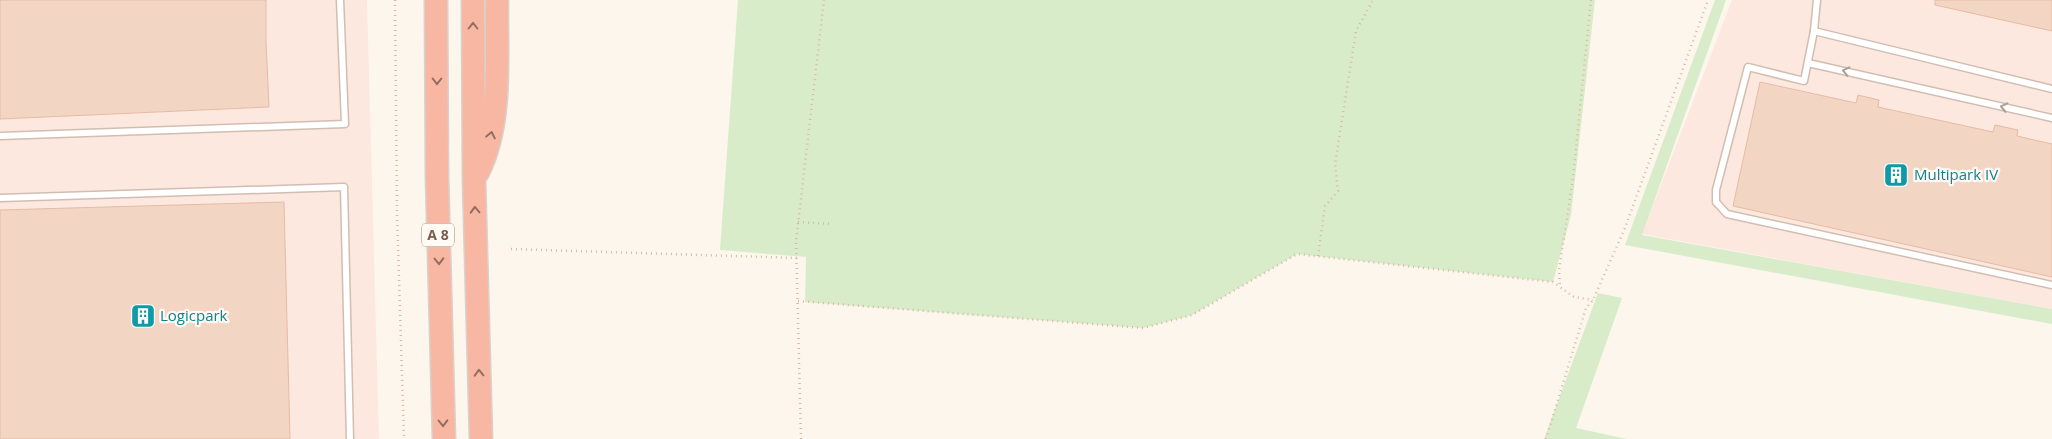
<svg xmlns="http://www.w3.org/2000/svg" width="2052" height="439" font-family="'Open Sans',sans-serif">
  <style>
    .commercial { fill: #fde8e0 }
    .green { fill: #d8ecc9 }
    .building { fill: #f3d5c3; stroke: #e6bba3 }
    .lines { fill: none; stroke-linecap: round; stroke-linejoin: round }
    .service-casing { stroke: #d1beb0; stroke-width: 9 }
    .motorway-casing { stroke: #dad1cd; stroke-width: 25 }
    .path { stroke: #d9b8a5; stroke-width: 2.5; stroke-dasharray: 1 4; stroke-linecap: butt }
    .service { stroke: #fff; stroke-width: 6 }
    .motorway { stroke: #f7b7a3; stroke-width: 22 }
    .oneway { stroke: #936e5e }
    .oneway2 { stroke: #af9d94 }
    .labels { text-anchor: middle; stroke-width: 4.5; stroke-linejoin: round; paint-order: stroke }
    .shield { fill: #fffaf3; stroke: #a28b7f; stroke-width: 1 }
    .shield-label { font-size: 14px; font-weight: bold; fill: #7a5c4d }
    .culture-label { font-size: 15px; fill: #0d838f; stroke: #fffaf3; text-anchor: start }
  </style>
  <rect width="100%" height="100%" fill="#fdf6ec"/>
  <!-- commercial -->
  <g class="commercial">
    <path d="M0 0H367L379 439H0Z"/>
    <path d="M1732 0H2052V309L1642 234Z"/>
  </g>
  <!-- green -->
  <g class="green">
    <path d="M738 0H1595L1571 215 1553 282 1297 254 1192 315 1143 328 805 302 806 257 720 250Z"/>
    <path d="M1715 0H1726L1642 235 2052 309V324L1625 245Z"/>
    <path d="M1598 293 1622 298 1576 428 1627 439H1544Z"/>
  </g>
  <!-- building -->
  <g class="building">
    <path d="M0 0H266V42L269 107 0 119Z"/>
    <path d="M1935 0H2052V31L1935 5Z"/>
    <path d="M1760 82 1856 103 1858 95 1879 100 1878 107 1993 132 1995 125 2018 130 2017 136 2052 144V277L1733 206Z"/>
    <path d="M284 202 290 439H0V210Z"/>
  </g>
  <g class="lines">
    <defs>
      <g id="service">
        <path d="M1817 0 1814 31 2052 89"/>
        <path d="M1814 31 1804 81 1748 67 1716 190V202L1727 214 2052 285"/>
        <path d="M1808 63 2052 118"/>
        <path d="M0 136 345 124 340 0"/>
        <path d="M0 198 344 187 350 439"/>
      </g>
      <g id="motorway">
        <path d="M436 0 437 177 444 439"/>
        <path d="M473 0 474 180 481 439"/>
        <path d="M478 172C503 122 496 56 497 0"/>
      </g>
    </defs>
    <!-- service casing -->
    <use href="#service" class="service-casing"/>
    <!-- motorway casing -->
    <use href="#motorway" class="motorway-casing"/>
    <!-- path -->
    <g class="path">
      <path d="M395 0 397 213 404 439"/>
      <path d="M1591 0 1573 178 1559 270 1560 287 1574 297 1593 300"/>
      <path d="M798 222 832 224"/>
      <path d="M511 249 797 258"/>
      <path d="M1318 256 1325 206 1338 191 1335 164 1356 31 1373 0"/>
      <path d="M798 301 1143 328 1192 315 1297 254 1553 282 1560 287"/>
      <path d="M801 439 796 241 824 0"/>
      <path d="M1546 439 1586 308 1593 300 1625 228 1708 0"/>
    </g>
    <!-- service -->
    <use href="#service" class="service"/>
    <!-- motorway -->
    <use href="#motorway" class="motorway"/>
  </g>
  <!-- one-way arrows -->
  <defs><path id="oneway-chevron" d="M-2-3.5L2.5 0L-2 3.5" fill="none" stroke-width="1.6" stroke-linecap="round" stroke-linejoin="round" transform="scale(1.25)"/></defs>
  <g class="oneway">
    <use href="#oneway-chevron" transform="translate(473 26) rotate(-90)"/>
    <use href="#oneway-chevron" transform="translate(437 81) rotate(90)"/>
    <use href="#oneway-chevron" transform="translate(491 135) rotate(-78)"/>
    <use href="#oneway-chevron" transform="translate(475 210) rotate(-92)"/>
    <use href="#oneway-chevron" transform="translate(439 261) rotate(89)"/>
    <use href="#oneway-chevron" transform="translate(479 373) rotate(-92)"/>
    <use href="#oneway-chevron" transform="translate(443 423) rotate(89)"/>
  </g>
  <g class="oneway2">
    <use href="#oneway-chevron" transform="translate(1846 71) rotate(-167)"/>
    <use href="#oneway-chevron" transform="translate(2004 107) rotate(-167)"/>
  </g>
  <!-- icons -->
  <defs>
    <symbol id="building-square" viewBox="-11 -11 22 22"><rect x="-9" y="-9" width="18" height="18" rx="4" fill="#0f9aa8" stroke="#fffaf3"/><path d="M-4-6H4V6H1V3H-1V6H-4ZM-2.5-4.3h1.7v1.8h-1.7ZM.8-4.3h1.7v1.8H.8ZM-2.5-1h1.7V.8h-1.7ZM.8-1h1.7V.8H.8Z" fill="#fff"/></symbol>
  </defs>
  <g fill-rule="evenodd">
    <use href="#building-square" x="1882" y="161" width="28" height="28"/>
    <use href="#building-square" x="129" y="302" width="28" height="28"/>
  </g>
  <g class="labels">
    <!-- shield labels -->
    <rect class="shield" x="422" y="223.5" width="32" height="23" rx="4"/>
    <g class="shield-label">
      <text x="438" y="240">A 8</text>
    </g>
    <!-- culture labels -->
    <g class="culture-label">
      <text x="1914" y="180">Multipark IV</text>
      <text x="160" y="321">Logicpark</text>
    </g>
  </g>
</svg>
